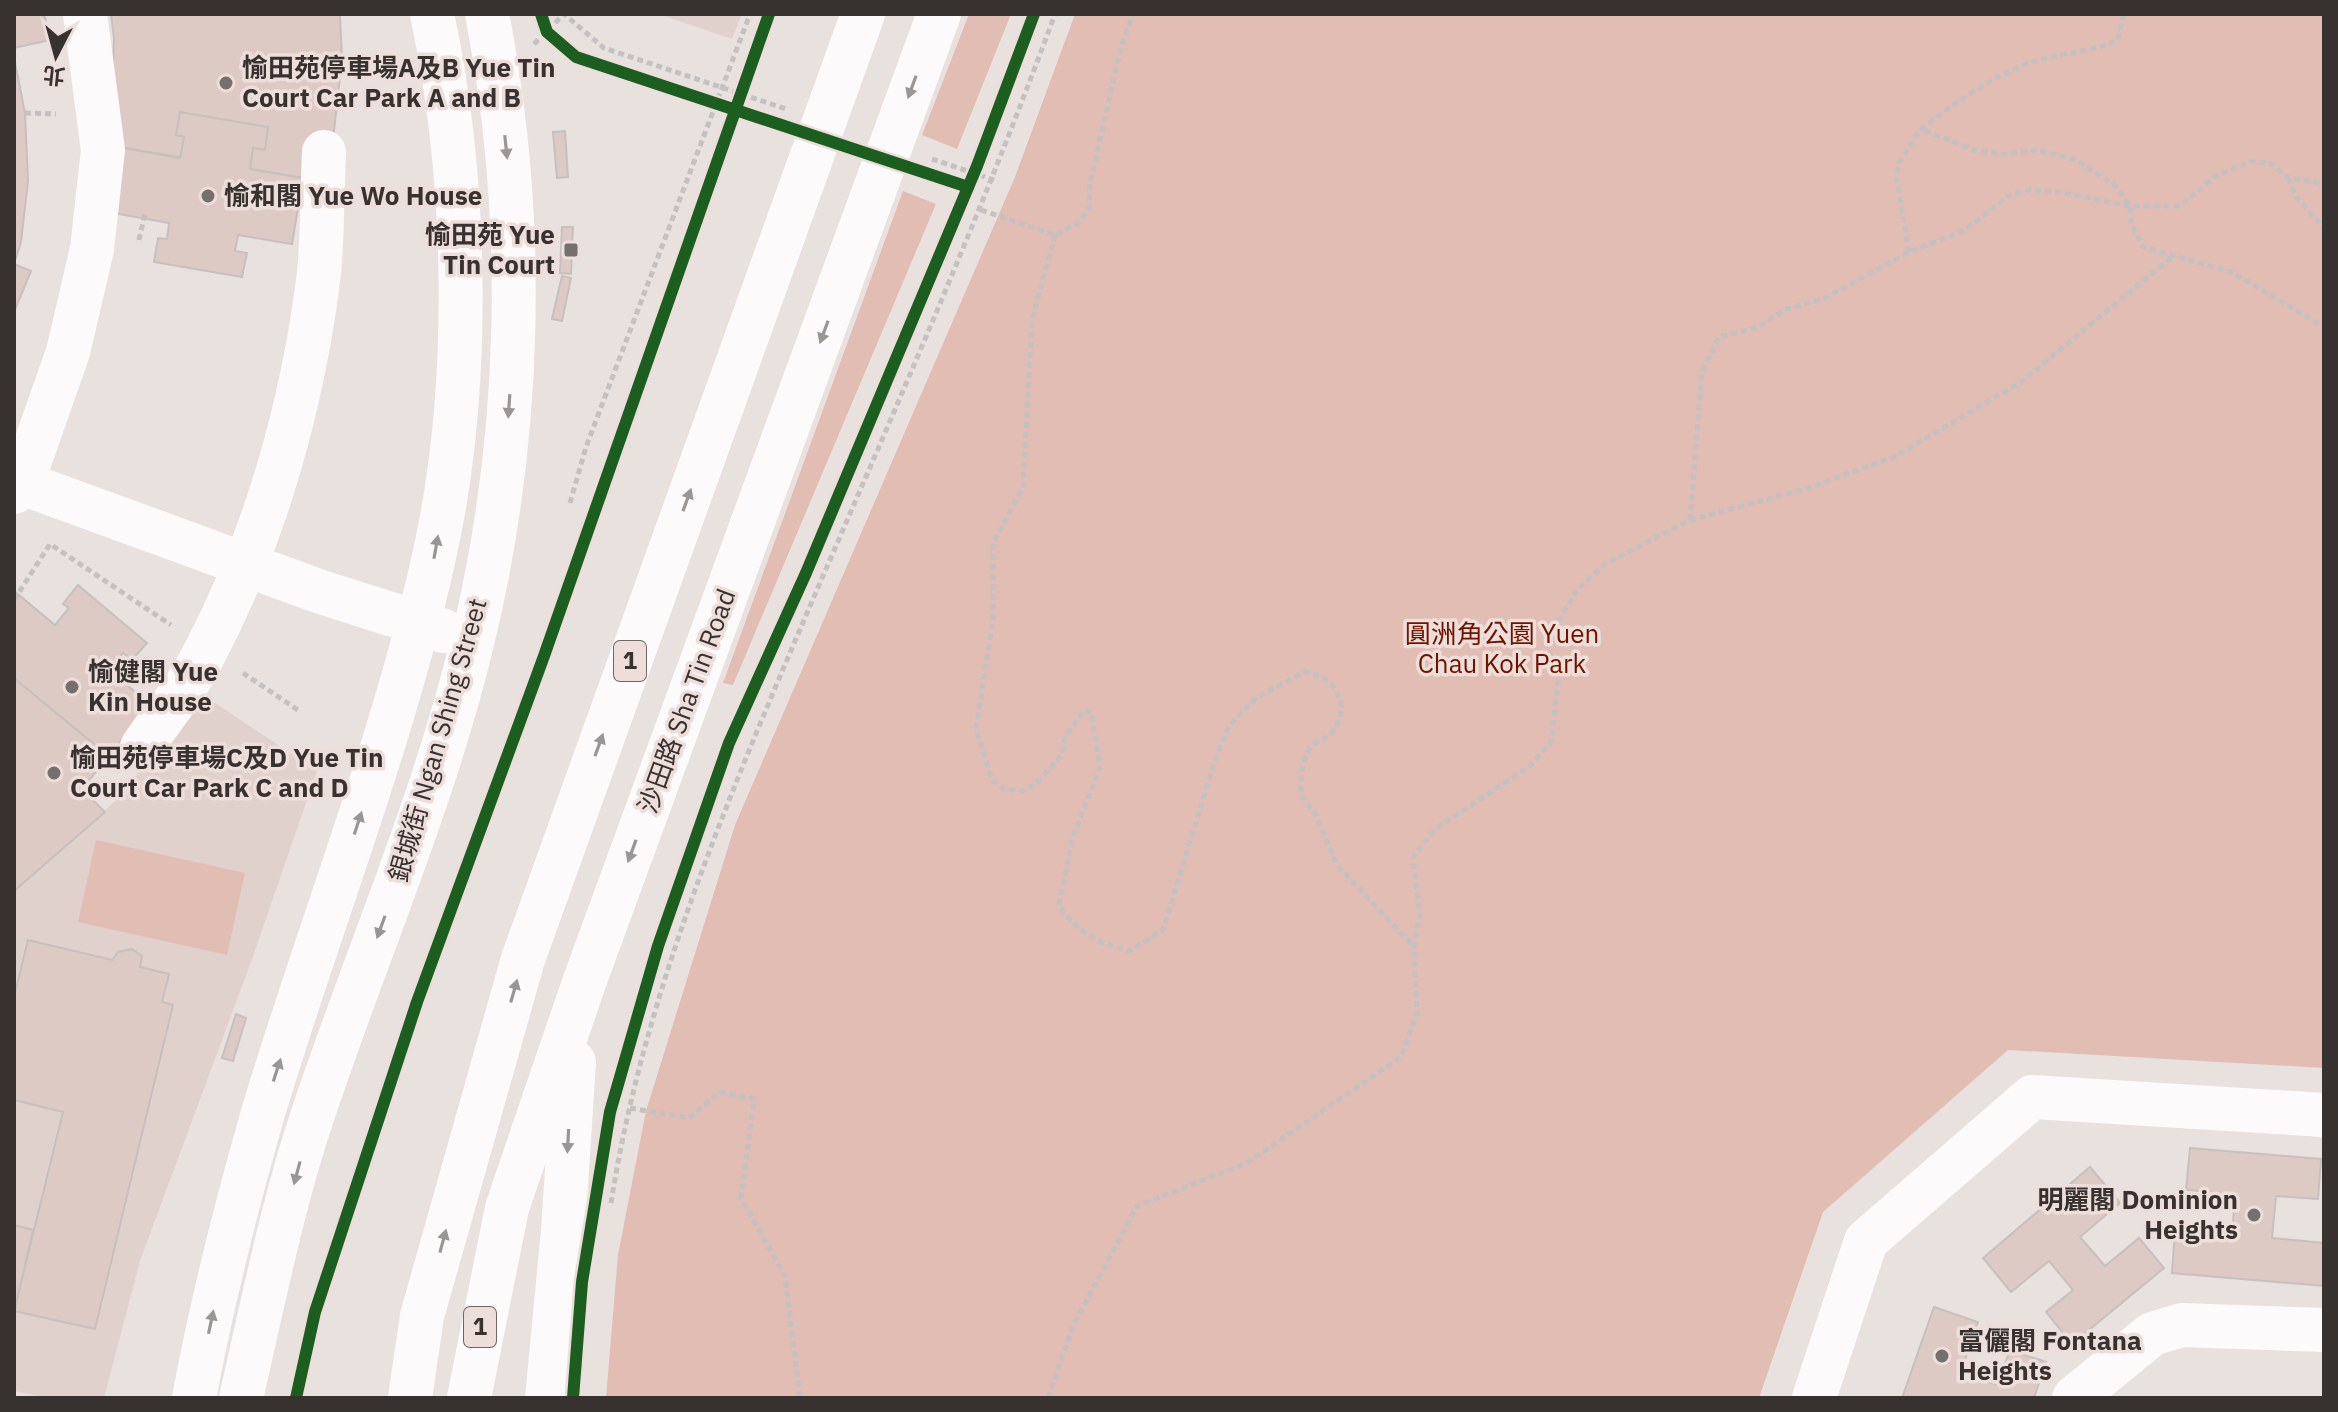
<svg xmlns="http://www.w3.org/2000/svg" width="2338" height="1412" font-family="'IBM Plex Sans','Noto Sans TC',sans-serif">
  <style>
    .built { fill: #e1d1cd }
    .green { fill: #e1bdb4 }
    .building { fill: #ddcac5; stroke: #c6c0be; stroke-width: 2 }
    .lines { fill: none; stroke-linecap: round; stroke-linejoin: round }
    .path { stroke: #c4c1c0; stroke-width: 5; stroke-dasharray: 6 4; stroke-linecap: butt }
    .minor { stroke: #fcfafa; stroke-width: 44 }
    .highway { stroke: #fcfafa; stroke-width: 44 }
    .cycleway-casing { stroke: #eddeda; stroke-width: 17 }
    .cycleway { stroke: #1b5e20; stroke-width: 12 }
    .oneway { fill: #9a9695 }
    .poi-dot { fill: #756f6d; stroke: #eddeda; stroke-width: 3 }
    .labels { text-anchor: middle; stroke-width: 7; stroke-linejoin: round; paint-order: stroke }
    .shield { fill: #eddeda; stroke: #6e6663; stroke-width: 2 }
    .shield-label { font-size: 24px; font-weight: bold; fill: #373230 }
    .poi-label { font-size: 26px; font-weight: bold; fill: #373230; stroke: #eddeda; text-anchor: start }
    .park-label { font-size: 26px; fill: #6d1400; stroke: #eddeda }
    .street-label { font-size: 26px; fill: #373230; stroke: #eddeda }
  </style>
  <rect width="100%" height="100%" fill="#e9e1de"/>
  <!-- built -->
  <g class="built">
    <path d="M658 14H742L732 39Z"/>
    <path d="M199 692 317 771 251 962 140 1261 104 1398H48L14 1391V890L120 797Z"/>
  </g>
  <!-- green -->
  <g class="green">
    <path d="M969 14H1011L957 149 922 135Z"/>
    <path d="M1075 14H2324V1068L2008 1050 1823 1212 1759 1398H606L618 1255 646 1111 735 825 1015 177Z"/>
    <path d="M903 191 936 204 733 685 723 683Z"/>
    <path d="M96 840 245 873 227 955 78 922Z"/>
  </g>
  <!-- building -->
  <g class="building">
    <path d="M14 14H44L50 40 14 48Z"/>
    <path d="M111 14H340L342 59 332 149 303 178 124 148 111 106 114 39Z"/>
    <path d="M14 57 25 113 28 181 21 242 14 264Z"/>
    <path d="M180 112 268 127 265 150 253 148 250 169 303 178 292 244 238 235 235 251 247 253 242 277 154 262 158 238 167 239 169 223 113 213 124 148 180 158 184 137 176 135Z"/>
    <path d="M565 131 568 177 557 178 553 132Z"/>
    <path d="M562 227H573L571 274 560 273Z"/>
    <path d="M14 264 31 271 14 312Z"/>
    <path d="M562 276 571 278 562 321 552 319Z"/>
    <path d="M78 585 147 643 132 660 123 653 109 670 151 705 108 756 66 721 55 734 64 741 48 759 14 730V591L55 625 69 608 63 604Z"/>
    <path d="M14 678 108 756 82 790 105 812 14 891Z"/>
    <path d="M28 940 112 960 118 952 132 949 142 956 140 967 169 974 162 1002 173 1005 95 1329 14 1311 63 1112 14 1100V997Z"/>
    <path d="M236 1014 246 1018 233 1061 222 1058Z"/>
    <path d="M2190 1148 2321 1159 2318 1199 2276 1196 2272 1238 2324 1243V1286L2172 1273 2175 1231 2232 1236 2235 1194 2186 1190Z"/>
    <path d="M2090 1167 2120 1203 2080 1237 2105 1266 2139 1238 2164 1268 2072 1344 2046 1312 2073 1290 2049 1261 2011 1292 1983 1258Z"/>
    <path d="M14 1225 33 1230 14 1313Z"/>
    <path d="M1934 1307 1978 1322 1961 1372 1997 1385 2010 1350 2046 1362 2034 1398H1902Z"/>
  </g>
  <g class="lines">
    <!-- path -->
    <g class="path">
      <path d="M2124 14 2117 41C2086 53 2051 54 2021 66 1985 81 1952 106 1921 129L1974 150 2003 154 2037 150 2074 159 2116 186 2130 206 2131 224 2143 247 2232 272 2324 327"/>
      <path d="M534 44 564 14 604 48 786 109"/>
      <path d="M25 113 56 114"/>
      <path d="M932 159 994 180"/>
      <path d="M2288 178 2296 197 2324 228"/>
      <path d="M981 210 1055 235 1079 222 1089 208 1090 183 1121 47 1133 14"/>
      <path d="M1055 235 1032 320 1023 488 993 543V620L976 729 992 780 1003 789 1021 791 1035 785 1062 755 1065 738 1084 710 1091 712 1100 768 1073 836 1059 906C1078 932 1098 944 1130 951L1163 930 1217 754 1229 726 1256 698 1304 672C1334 675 1354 706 1332 732 1325 740 1312 742 1308 751 1301 765 1301 780 1301 795L1316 815 1337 865 1414 947 1420 914 1413 857 1435 829 1529 767 1551 742 1558 681 1546 642 1577 590 1605 564 1690 520 1805 489 1894 457 2021 382 2171 258"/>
      <path d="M139 240 145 213"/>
      <path d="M1909 252 1896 175 1900 161 1921 129"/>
      <path d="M570 503 586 447 750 14"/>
      <path d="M1690 520 1702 372 1719 337 1756 328 1787 309 1825 298 1909 252 1963 231 2012 194 2030 190 2059 192 2130 206H2181L2214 177 2252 161 2272 164 2288 178 2324 184"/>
      <path d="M14 600 50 544 171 625"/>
      <path d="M243 673 298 710"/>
      <path d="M630 1108 689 1118 720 1092 754 1099 741 1198 785 1276 800 1398"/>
      <path d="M611 1203C644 993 730 793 813 599 897 405 982 212 1055 14"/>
      <path d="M1048 1398 1072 1328 1137 1206 1247 1163 1401 1057 1417 1013 1414 947"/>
    </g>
    <!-- minor -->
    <g class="minor">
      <path d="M22 483 321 592 444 631"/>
      <path d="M14 492 22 483 68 352 92 249 103 150 85 14"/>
      <path d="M142 747C162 717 187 688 203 656 265 539 303 404 319 273 323 233 322 192 324 152"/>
      <path d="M194 1398C212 1302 236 1207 263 1113 318 929 391 749 433 561 472 392 468 182 432 14"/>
      <path d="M241 1398C263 1303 282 1206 313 1114 366 955 434 802 473 639 522 436 527 219 487 14"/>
      <path d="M1814 1398 1866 1241 2032 1097 2324 1115"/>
      <path d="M2074 1398 2152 1334 2182 1325 2324 1330"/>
    </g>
    <!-- highway -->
    <g class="highway">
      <path d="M410 1398 422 1316 523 959 863 14"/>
      <path d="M469 1398 507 1208 585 980 939 14"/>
      <path d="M547 1398 563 1231 574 1062"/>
    </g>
    <defs>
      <g id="cycleway">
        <path d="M541 14 547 32 576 57 968 187"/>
        <path d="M296 1398 315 1312 417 1002 544 656 769 14"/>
        <path d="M573 1398 582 1282 610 1112 658 946 729 743 806 573 977 166 1034 14"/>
      </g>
    </defs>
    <!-- cycleway casing -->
    <use href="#cycleway" class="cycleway-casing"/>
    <!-- cycleway -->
    <use href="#cycleway" class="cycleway"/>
  </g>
  <!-- one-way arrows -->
  <defs><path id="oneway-solid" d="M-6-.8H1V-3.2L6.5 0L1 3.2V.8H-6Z" transform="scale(2)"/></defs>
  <g class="oneway">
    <use href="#oneway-solid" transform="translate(912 87) rotate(110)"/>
    <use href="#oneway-solid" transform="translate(506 147) rotate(84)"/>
    <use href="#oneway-solid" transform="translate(824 332) rotate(110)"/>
    <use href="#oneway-solid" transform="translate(509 406) rotate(94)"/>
    <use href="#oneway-solid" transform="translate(687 500) rotate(-70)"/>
    <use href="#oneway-solid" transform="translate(436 547) rotate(-80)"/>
    <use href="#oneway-solid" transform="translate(599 745) rotate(-70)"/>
    <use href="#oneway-solid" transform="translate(358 823) rotate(-72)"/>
    <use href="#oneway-solid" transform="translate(632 851) rotate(110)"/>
    <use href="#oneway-solid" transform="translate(381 927) rotate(110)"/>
    <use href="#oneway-solid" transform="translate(514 991) rotate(-74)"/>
    <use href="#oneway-solid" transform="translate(277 1070) rotate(-72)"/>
    <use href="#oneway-solid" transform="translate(568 1141) rotate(93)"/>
    <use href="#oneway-solid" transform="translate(297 1173) rotate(105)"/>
    <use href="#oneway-solid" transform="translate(443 1241) rotate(-75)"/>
    <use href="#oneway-solid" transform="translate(211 1322) rotate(-78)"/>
  </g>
  <!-- markers -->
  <g class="poi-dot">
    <circle cx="226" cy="83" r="8"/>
    <circle cx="208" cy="196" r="8"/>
    <rect x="563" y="242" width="16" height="16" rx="4"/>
    <circle cx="72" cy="687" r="8"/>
    <circle cx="54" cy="773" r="8"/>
    <circle cx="2254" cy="1215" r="8"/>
    <circle cx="1942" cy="1356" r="8"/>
  </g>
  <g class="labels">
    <!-- shield labels -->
    <g class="shield">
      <rect x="614" y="641" width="32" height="40" rx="6"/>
      <rect x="464" y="1307" width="32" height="40" rx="6"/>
    </g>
    <g class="shield-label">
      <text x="630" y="669">1</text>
      <text x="480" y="1335">1</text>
    </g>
    <!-- poi labels -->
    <g class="poi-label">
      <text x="242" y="77">愉田苑停車場A及B Yue Tin<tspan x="242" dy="30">Court Car Park A and B</tspan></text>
      <text x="224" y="205">愉和閣 Yue Wo House</text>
      <text x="555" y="244" text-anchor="end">愉田苑 Yue<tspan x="555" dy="30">Tin Court</tspan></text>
      <text x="88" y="681">愉健閣 Yue<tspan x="88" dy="30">Kin House</tspan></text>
      <text x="70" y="767">愉田苑停車場C及D Yue Tin<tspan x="70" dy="30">Court Car Park C and D</tspan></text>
      <text x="2238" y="1209" text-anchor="end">明麗閣 Dominion<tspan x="2238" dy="30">Heights</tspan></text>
      <text x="1958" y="1350">富儷閣 Fontana<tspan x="1958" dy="30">Heights</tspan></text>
    </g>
    <!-- park labels -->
    <g class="park-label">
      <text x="1502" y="643">圓洲角公園 Yuen<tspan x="1502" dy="30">Chau Kok Park</tspan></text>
    </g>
    <!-- street labels -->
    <g class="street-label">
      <text transform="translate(687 701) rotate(-70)" y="9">沙田路 Sha Tin Road</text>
      <text transform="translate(438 740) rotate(-74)" y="9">銀城街 Ngan Shing Street</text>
    </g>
  </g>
  <!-- border -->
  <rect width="2338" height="1412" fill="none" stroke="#373230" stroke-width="32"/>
  <!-- north arrow -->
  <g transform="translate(56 56) rotate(186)" stroke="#eddeda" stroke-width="6" paint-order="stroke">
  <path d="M0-6L14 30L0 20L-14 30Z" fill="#373230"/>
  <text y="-12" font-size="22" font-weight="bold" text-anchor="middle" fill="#373230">北</text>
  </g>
</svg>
